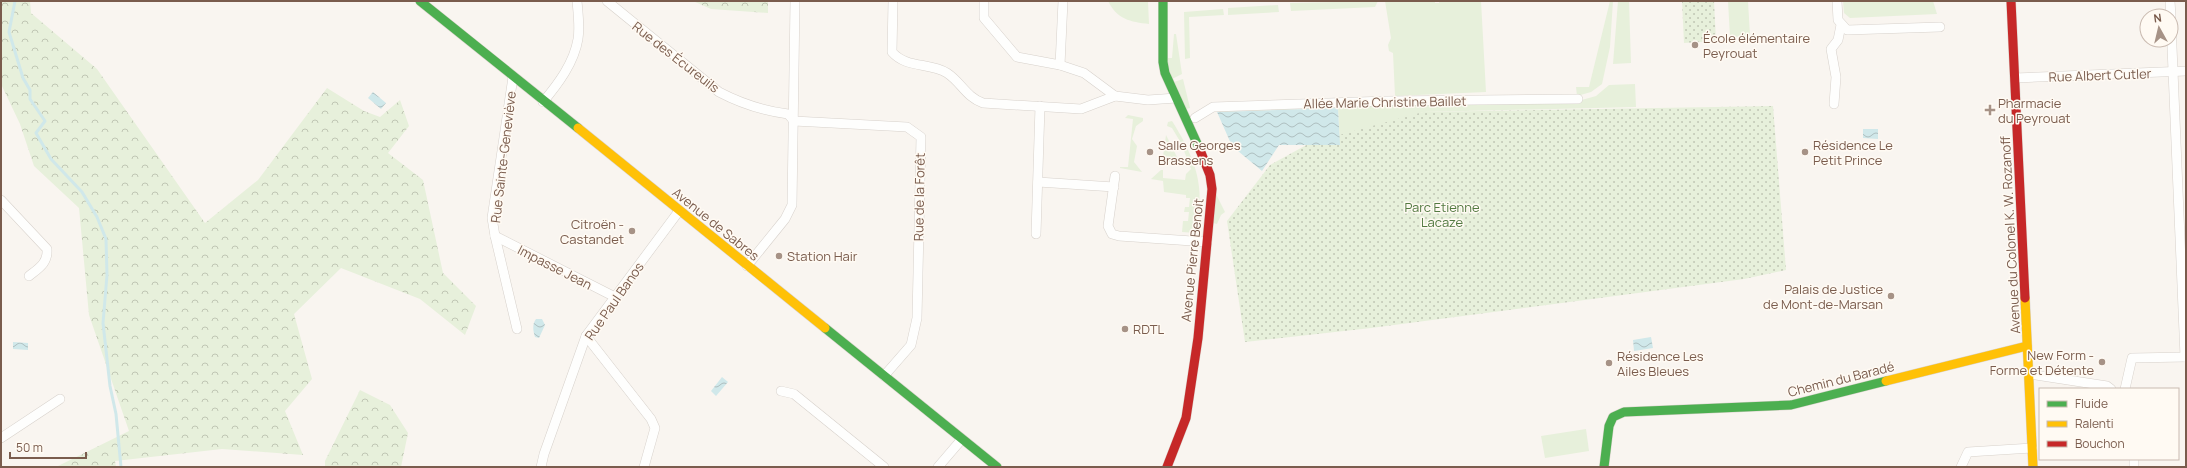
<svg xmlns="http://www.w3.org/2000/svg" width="2187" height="468" font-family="Manrope,sans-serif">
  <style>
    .grass { fill: #e7f0db }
    .forest { fill: url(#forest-crowns) }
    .park { fill: url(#park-dots) }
    .water { fill: url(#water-waves) }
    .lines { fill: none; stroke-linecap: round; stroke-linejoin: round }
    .stream { stroke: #d0e8ea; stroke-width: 3 }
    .street-casing { stroke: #d7d1cb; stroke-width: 10 }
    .fast-casing { stroke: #d9d2cb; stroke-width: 10 }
    .slow-casing { stroke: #d9d2cb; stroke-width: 10 }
    .jam-casing { stroke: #d9d2cb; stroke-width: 10 }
    .street { stroke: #fefefd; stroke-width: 9 }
    .fast { stroke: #4caf50; stroke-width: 9 }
    .slow { stroke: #ffc107; stroke-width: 9 }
    .jam { stroke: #c62828; stroke-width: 9 }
    .poi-dot { fill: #a69286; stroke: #fffaf3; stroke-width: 1.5 }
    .labels { text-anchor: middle; stroke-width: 3; stroke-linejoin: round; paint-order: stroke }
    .poi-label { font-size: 13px; fill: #7a5c4d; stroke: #fffaf3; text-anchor: start }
    .street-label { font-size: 13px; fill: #7a5c4d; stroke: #fffaf3 }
    .park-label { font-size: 13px; fill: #537a41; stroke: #fffaf3 }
  </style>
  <defs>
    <pattern id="forest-crowns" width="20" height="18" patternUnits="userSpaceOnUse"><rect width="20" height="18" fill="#e7f0db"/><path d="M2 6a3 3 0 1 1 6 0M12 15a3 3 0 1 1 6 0" fill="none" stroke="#c0c6b4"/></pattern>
    <pattern id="park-dots" width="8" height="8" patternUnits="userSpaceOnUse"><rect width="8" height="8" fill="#e7f0db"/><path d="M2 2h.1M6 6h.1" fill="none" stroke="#c0c6b4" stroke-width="1.8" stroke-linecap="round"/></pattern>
    <pattern id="water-waves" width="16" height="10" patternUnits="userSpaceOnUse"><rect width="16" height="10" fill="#d0e8ea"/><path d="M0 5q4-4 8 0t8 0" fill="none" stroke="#aebfc0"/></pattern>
  </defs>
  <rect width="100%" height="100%" fill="#f9f5f0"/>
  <!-- grass -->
  <g class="grass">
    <path d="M1108 1H1148L1149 24C1130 22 1117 19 1108 1Z"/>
    <path d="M1378 1 1375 7 1291 11 1290 3Z"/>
    <path d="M1385 1H1435V3H1439V1H1481L1486 92 1395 96 1393 53 1389 51 1388 45 1391 38Z"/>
    <path d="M1610 1H1613L1610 47 1602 84 1591 92 1577 96 1576 87H1589Z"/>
    <path d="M1618 1H1629L1631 63 1613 64Z"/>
    <path d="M1728 1H1748L1750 36 1730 37Z"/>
    <path d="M1843 1H1933L1937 14 1850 18 1844 13Z"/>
    <path d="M1278 5 1279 12 1228 15V8Z"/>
    <path d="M1223 9 1224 15 1189 17 1190 58 1185 59 1184 12Z"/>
    <path d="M1174 34H1176L1182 74 1172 79 1166 58H1172Z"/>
    <path d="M1183 79 1190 108 1186 109 1174 82Z"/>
    <path d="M1635 84 1636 107 1423 112 1340 145 1338 108 1217 112 1216 108 1578 101 1596 96 1609 85Z"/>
    <path d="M1128 115 1143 118V121L1136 126 1132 139 1137 146 1134 162 1142 172 1120 168V167H1128L1133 119 1125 118Z"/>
    <path d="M1172 121C1184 140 1197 164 1199 187 1201 202 1197 218 1196 233L1182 232 1183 221H1188L1189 212H1184L1185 207H1189L1190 198H1186V195L1164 192 1163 181 1151 179 1161 170H1163V178L1185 180 1186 174 1191 169 1181 143 1172 128 1167 126 1168 122Z"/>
    <path d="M1166 135 1179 161 1177 164 1167 161 1166 163H1162Z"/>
    <path d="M1216 194 1225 212 1221 215 1217 224 1213 223Z"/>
    <path d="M1586 429 1589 451 1545 458 1541 436Z"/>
  </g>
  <!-- forest -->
  <g class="forest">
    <path d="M1 1H30L31 13 97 69 205 223 258 180 327 88 364 111 380 117 400 100 409 126 388 153 423 180 443 273 476 306 465 335 420 299 341 268 294 314 312 379 285 411 303 455 222 449 115 461 116 467H56L129 431 89 315 79 208 34 166 20 124 1 84Z"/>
    <path d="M693 1H768V13L711 9Z"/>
    <path d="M360 390 390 405 408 433 401 467H325V461Z"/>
  </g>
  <!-- park -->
  <g class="park">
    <path d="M1682 1H1714L1716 41 1684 43Z"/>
    <path d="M1773 106 1786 270 1744 279 1371 328 1245 342 1227 221 1270 165 1310 143 1423 112Z"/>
  </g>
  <!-- water -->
  <g class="water">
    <path d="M373 92 386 103 381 109 368 98Z"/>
    <path d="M1338 108 1340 145H1279L1262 171 1232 146 1217 112Z"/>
    <path d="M1863 129H1878V139L1863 138Z"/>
    <path d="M536 319H542L545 325 539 338 535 337C533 331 532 324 536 319Z"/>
    <path d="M1651 337 1653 348 1634 351 1633 340Z"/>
    <path d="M13 342 28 343V350L13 349Z"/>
    <path d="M722 377 728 382 716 396 711 391Z"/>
  </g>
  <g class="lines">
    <!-- stream -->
    <path class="stream" d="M15 1 9 32 23 78 30 90V99L45 121 36 133 51 159 82 192 97 217 106 239 107 275 103 323 110 386 116 414 121 467"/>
    <defs>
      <g id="street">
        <path d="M607 1 719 92C740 103 765 111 788 114L794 121"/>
        <path d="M893 1 892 52C907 69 930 62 947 73 961 82 966 97 983 103L1081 109 1115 96 1148 100 1176 98"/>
        <path d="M984 1V18L1017 57 1060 65 1084 73 1115 96"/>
        <path d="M1837 1 1838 20 1847 30 1940 27"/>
        <path d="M2170 1 2171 16"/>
        <path d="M2171 23 2185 357"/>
        <path d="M1060 65 1063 1"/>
        <path d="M513 77 492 218 495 236 517 329"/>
        <path d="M2015 78 2186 71"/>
        <path d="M543 102C558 84 574 63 578 39 580 27 578 13 577 1"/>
        <path d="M1834 104 1836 77 1831 49 1838 40 1841 25"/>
        <path d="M1195 118 1213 107 1387 101 1578 99"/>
        <path d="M794 121 907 127 921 137 917 318 911 345 884 376"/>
        <path d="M1115 176 1108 226 1112 234 1119 236 1207 242"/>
        <path d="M1038 182 1114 187"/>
        <path d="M1 200 47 249C48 263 39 268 29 276"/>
        <path d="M1036 234 1040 106"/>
        <path d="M495 236 615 297"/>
        <path d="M747 266 785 219 792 205 795 1"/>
        <path d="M586 336 651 419 655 428 644 467"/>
        <path d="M2029 374 2107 386 2111 389"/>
        <path d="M2125 389 2132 358 2186 357"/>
        <path d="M781 391 794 394 884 467"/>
        <path d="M1 438 60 399"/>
        <path d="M2134 459V467"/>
        <path d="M541 467 544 454 586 336 679 211"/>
        <path d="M938 467 962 439"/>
        <path d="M1961 467 1968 452 2032 448"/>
      </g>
      <g id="fast">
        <path d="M420 1 578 128"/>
        <path d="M1163 1V62L1165 73 1200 150"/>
        <path d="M825 328 997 467"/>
        <path d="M1604 467 1609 426 1613 417 1624 412 1791 405 1886 381"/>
      </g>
      <g id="slow">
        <path d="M578 128 825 328"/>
        <path d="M2025 298 2033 467"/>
        <path d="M1886 381 2027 346"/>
      </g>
      <g id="jam">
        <path d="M2011 1 2025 298"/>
        <path d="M1167 467 1186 418 1198 338 1212 189 1210 175 1200 150"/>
      </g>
    </defs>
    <!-- street casing -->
    <use href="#street" class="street-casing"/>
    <!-- fast casing -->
    <use href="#fast" class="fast-casing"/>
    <!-- slow casing -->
    <use href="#slow" class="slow-casing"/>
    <!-- jam casing -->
    <use href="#jam" class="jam-casing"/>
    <!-- street -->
    <use href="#street" class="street"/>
    <!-- fast -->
    <use href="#fast" class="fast"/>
    <!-- slow -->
    <use href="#slow" class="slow"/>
    <!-- jam -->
    <use href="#jam" class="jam"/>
  </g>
  <!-- markers -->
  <g class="poi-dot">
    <circle cx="1695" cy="45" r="4"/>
    <path d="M1988 104h4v4h4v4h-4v4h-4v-4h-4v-4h4z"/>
    <circle cx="1150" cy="152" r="4"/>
    <circle cx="1805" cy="152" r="4"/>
    <circle cx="632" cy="231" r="4"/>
    <circle cx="779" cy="256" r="4"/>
    <circle cx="1891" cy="296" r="4"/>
    <circle cx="1125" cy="329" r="4"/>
    <circle cx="2102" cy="362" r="4"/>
    <circle cx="1609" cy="363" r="4"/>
  </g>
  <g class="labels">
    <!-- poi labels -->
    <g class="poi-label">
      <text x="1703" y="43">École élémentaire<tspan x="1703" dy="15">Peyrouat</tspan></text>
      <text x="1998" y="108">Pharmacie<tspan x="1998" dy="15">du Peyrouat</tspan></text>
      <text x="1158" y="150">Salle Georges<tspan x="1158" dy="15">Brassens</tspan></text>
      <text x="1813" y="150">Résidence Le<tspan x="1813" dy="15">Petit Prince</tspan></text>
      <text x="624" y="229" text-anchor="end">Citroën -<tspan x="624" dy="15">Castandet</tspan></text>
      <text x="787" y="261">Station Hair</text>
      <text x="1883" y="294" text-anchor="end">Palais de Justice<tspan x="1883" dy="15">de Mont-de-Marsan</tspan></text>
      <text x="1133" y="334">RDTL</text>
      <text x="2094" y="360" text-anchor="end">New Form -<tspan x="2094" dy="15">Forme et Détente</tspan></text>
      <text x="1617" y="361">Résidence Les<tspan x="1617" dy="15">Ailes Bleues</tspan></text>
    </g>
    <!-- street labels -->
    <g class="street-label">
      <text transform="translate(676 57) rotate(38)" y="5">Rue des Écureuils</text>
      <text transform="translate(2100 75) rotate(-2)" y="5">Rue Albert Cutler</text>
      <text transform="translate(1385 102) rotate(-1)" y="5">Allée Marie Christine Baillet</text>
      <text transform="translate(503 157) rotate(-83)" y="5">Rue Sainte-Geneviève</text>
      <text transform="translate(919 197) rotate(-89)" y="5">Rue de la Forêt</text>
      <text transform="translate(716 224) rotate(39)" y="5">Avenue de Sabres</text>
      <text transform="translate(2010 235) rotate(-93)" y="5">Avenue du Colonel K. W. Rozanoff</text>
      <text transform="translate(1192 260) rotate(-84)" y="5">Avenue Pierre Benoit</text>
      <text transform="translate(555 267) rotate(27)" y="5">Impasse Jean</text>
      <text transform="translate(614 301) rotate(-55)" y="5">Rue Paul Banos</text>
      <text transform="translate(1841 379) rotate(-14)" y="5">Chemin du Baradé</text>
    </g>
    <!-- park labels -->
    <g class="park-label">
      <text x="1442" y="212">Parc Etienne<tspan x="1442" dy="15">Lacaze</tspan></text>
    </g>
  </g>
  <!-- border -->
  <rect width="2187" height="468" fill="none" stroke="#7a5c4d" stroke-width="4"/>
  <!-- legend -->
  <rect x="2039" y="388" width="140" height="72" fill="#fffaf3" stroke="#cabbb1"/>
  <rect x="2047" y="401" width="20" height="6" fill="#4caf50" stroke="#cabbb1"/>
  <text x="2075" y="408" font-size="12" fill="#7a5c4d">Fluide</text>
  <rect x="2047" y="421" width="20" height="6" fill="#ffc107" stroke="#cabbb1"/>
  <text x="2075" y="428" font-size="12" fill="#7a5c4d">Ralenti</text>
  <rect x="2047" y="441" width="20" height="6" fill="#c62828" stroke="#cabbb1"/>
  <text x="2075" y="448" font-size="12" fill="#7a5c4d">Bouchon</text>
  <!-- north arrow -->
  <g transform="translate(2159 28) rotate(352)"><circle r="19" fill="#fffaf3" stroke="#cabbb1"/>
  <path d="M0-3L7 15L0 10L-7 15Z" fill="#a69286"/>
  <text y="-6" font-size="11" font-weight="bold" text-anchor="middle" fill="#7a5c4d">N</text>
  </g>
  <!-- scale -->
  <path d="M10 452v6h76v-6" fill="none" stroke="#7a5c4d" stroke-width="2"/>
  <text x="16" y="452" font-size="12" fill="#7a5c4d" stroke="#fffaf3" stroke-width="3" paint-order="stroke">50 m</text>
</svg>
